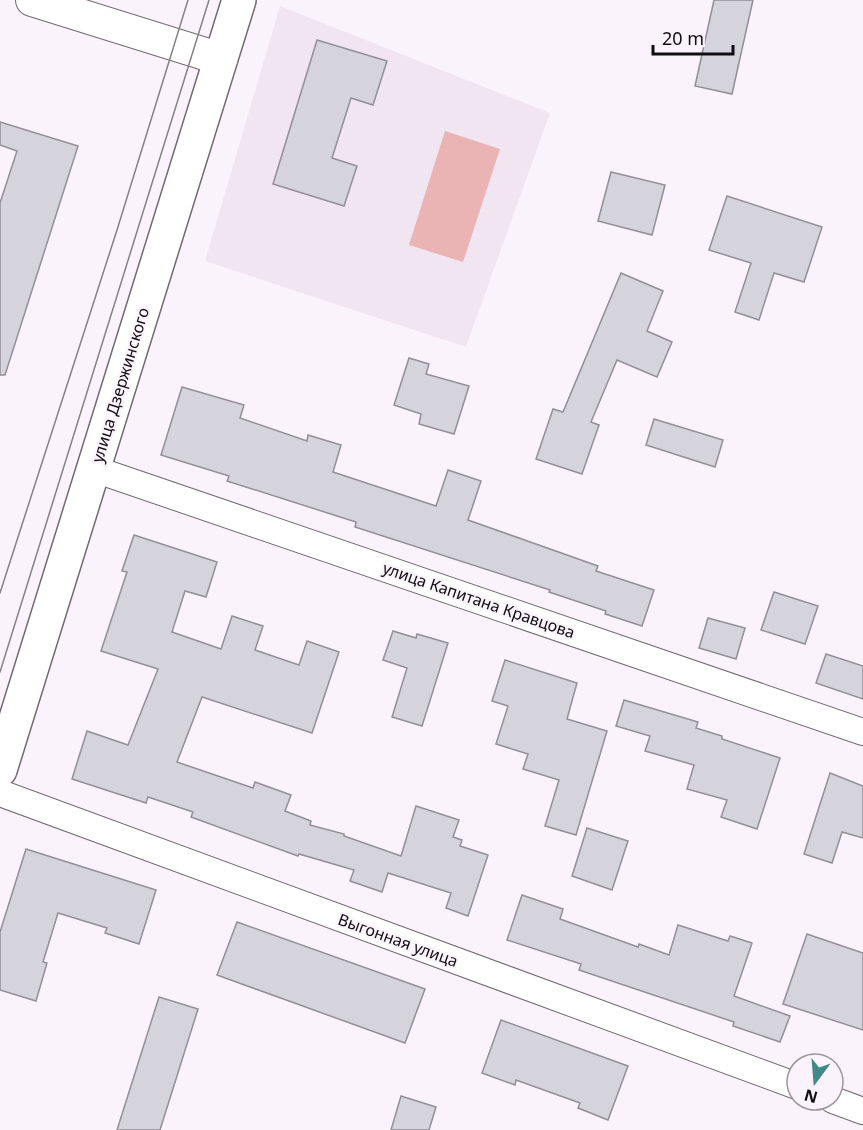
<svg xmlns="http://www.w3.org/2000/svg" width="863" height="1130" font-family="'Noto Sans',sans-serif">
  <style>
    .built { fill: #f1e5f1 }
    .green { fill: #e9b4b3 }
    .building { fill: #d5d3dc; stroke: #928f97; stroke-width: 1.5 }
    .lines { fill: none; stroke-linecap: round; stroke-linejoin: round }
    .minor-casing { stroke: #716a71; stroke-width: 28 }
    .tertiary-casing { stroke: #716a71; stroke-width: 34 }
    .secondary-casing { stroke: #716a71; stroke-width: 36 }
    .minor { stroke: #fff; stroke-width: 26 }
    .tertiary { stroke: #fff; stroke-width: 32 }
    .secondary { stroke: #fff; stroke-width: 33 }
    .tram { stroke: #868186; stroke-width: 1.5 }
    .labels { text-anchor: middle; stroke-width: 4.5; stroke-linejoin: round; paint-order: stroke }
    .street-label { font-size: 16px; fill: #100e10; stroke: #fbf3fb }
  </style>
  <rect width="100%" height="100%" fill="#fbf3fb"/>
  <!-- built -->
  <path class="built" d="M280 6 550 113 466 347 205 261Z"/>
  <!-- green -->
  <path class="green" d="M445 131 500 149 463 262 409 245Z"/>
  <!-- building -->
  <g class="building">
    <path d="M714 0H753L732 94 695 86Z"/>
    <path d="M317 40 387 61 373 105 351 98 332 158 357 166 344 206 273 184Z"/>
    <path d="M0 122 78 146 5 375H0V203L17 151 0 145Z"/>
    <path d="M611 172 665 185 652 235 598 221Z"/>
    <path d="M727 196 822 227 804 282 774 273 759 320 735 312 751 263 709 250Z"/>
    <path d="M621 273 663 291 647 331 672 342 657 377 617 360 591 422 599 425 582 474 536 459 553 409 563 412Z"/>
    <path d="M409 358 429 364 426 374 469 386 454 434 419 424 421 414 394 405Z"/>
    <path d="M182 387 244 405 240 418 307 441 308 435 341 445 333 472 436 506 448 470 481 481 468 520 598 566 596 571 654 590 642 626 605 614 606 611 549 592 550 590 355 527 356 522 227 481 229 476 161 455Z"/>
    <path d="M654 419 723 440 715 467 646 445Z"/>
    <path d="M134 535 217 562 206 597 185 591 172 632 221 649 232 616 263 626 255 650 299 665 307 641 339 652 312 733 202 697 177 762 253 788 255 782 291 795 285 811 311 821 310 825 344 834V836L401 856 416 806 459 820 453 837 462 840 460 846 488 855 468 916 446 908 451 893 388 873 382 892 350 881 354 870 299 854 298 856 191 817 193 812 148 797 146 803 72 779 87 731 128 745 158 669 101 651 127 572 122 571Z"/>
    <path d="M774 592 818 606 805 644 761 630Z"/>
    <path d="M708 618 745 628 736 659 699 648Z"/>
    <path d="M393 631 416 638 417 634 448 643 422 726 392 717 407 668 383 660Z"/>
    <path d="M826 654 863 666V699L816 683Z"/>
    <path d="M505 660 577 683 567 719 607 731 576 835 545 826 559 780 523 769 528 754 496 744 508 706 492 701Z"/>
    <path d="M624 700 698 722 696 728 722 736V739L780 758 757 829 721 817 727 800 687 789 694 765 645 751 650 736 616 726Z"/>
    <path d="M830 773 863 786V838L842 832 832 863 804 854Z"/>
    <path d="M587 828 628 841 612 890 572 876Z"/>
    <path d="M26 849 156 890 139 944 105 933 107 928 58 913 43 962 47 963 36 1001 0 990V932Z"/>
    <path d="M522 895 563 909 560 919 638 947 639 944 669 955 678 925 728 941 730 936 752 943 734 996 790 1016 780 1042 733 1026 734 1022 579 970 581 964 507 940Z"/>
    <path d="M237 922 425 989 405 1043 217 975Z"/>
    <path d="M807 934 863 953V1030L783 1004Z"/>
    <path d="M159 997 198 1009 160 1130H117Z"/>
    <path d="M501 1020 628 1066 608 1120 578 1108 580 1103 516 1080 515 1085 482 1073Z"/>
    <path d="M401 1096 436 1107 429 1130H391Z"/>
  </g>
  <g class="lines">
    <defs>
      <g id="minor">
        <path d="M94 469 863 732"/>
        <path d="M0 793 797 1086"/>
        <path d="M833 1100 863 1111"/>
      </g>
      <path id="tertiary" d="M32 0 221 59"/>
      <path id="secondary" d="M0 770 239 0"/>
    </defs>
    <!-- minor casing -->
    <use href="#minor" class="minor-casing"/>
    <!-- tertiary casing -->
    <use href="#tertiary" class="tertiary-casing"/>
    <!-- secondary casing -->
    <use href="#secondary" class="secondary-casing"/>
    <!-- minor -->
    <use href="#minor" class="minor"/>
    <!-- tertiary -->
    <use href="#tertiary" class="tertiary"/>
    <!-- secondary -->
    <use href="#secondary" class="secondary"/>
    <!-- tram -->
    <g class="tram">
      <path d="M0 593 117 230 188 0"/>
      <path d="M0 672 209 0"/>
    </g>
  </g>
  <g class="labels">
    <!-- street labels -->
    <g class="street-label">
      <text transform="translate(120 385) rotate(-73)" y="6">улица Дзержинского</text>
      <text transform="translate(479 600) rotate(19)" y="6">улица Капитана Кравцова</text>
      <text transform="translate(398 940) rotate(20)" y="6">Выгонная улица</text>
    </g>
  </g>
  <!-- north arrow -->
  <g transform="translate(815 1082) rotate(196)"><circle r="28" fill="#fbf3fb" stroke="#9d979d" stroke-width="1.5"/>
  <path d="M0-4.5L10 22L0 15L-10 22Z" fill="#418988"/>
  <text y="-9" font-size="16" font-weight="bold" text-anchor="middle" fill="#100e10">N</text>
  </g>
  <!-- scale -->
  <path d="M653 45v9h80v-9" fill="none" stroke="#100e10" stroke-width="3"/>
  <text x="662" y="45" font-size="18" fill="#100e10" stroke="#fbf3fb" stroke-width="4.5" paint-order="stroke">20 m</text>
</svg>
